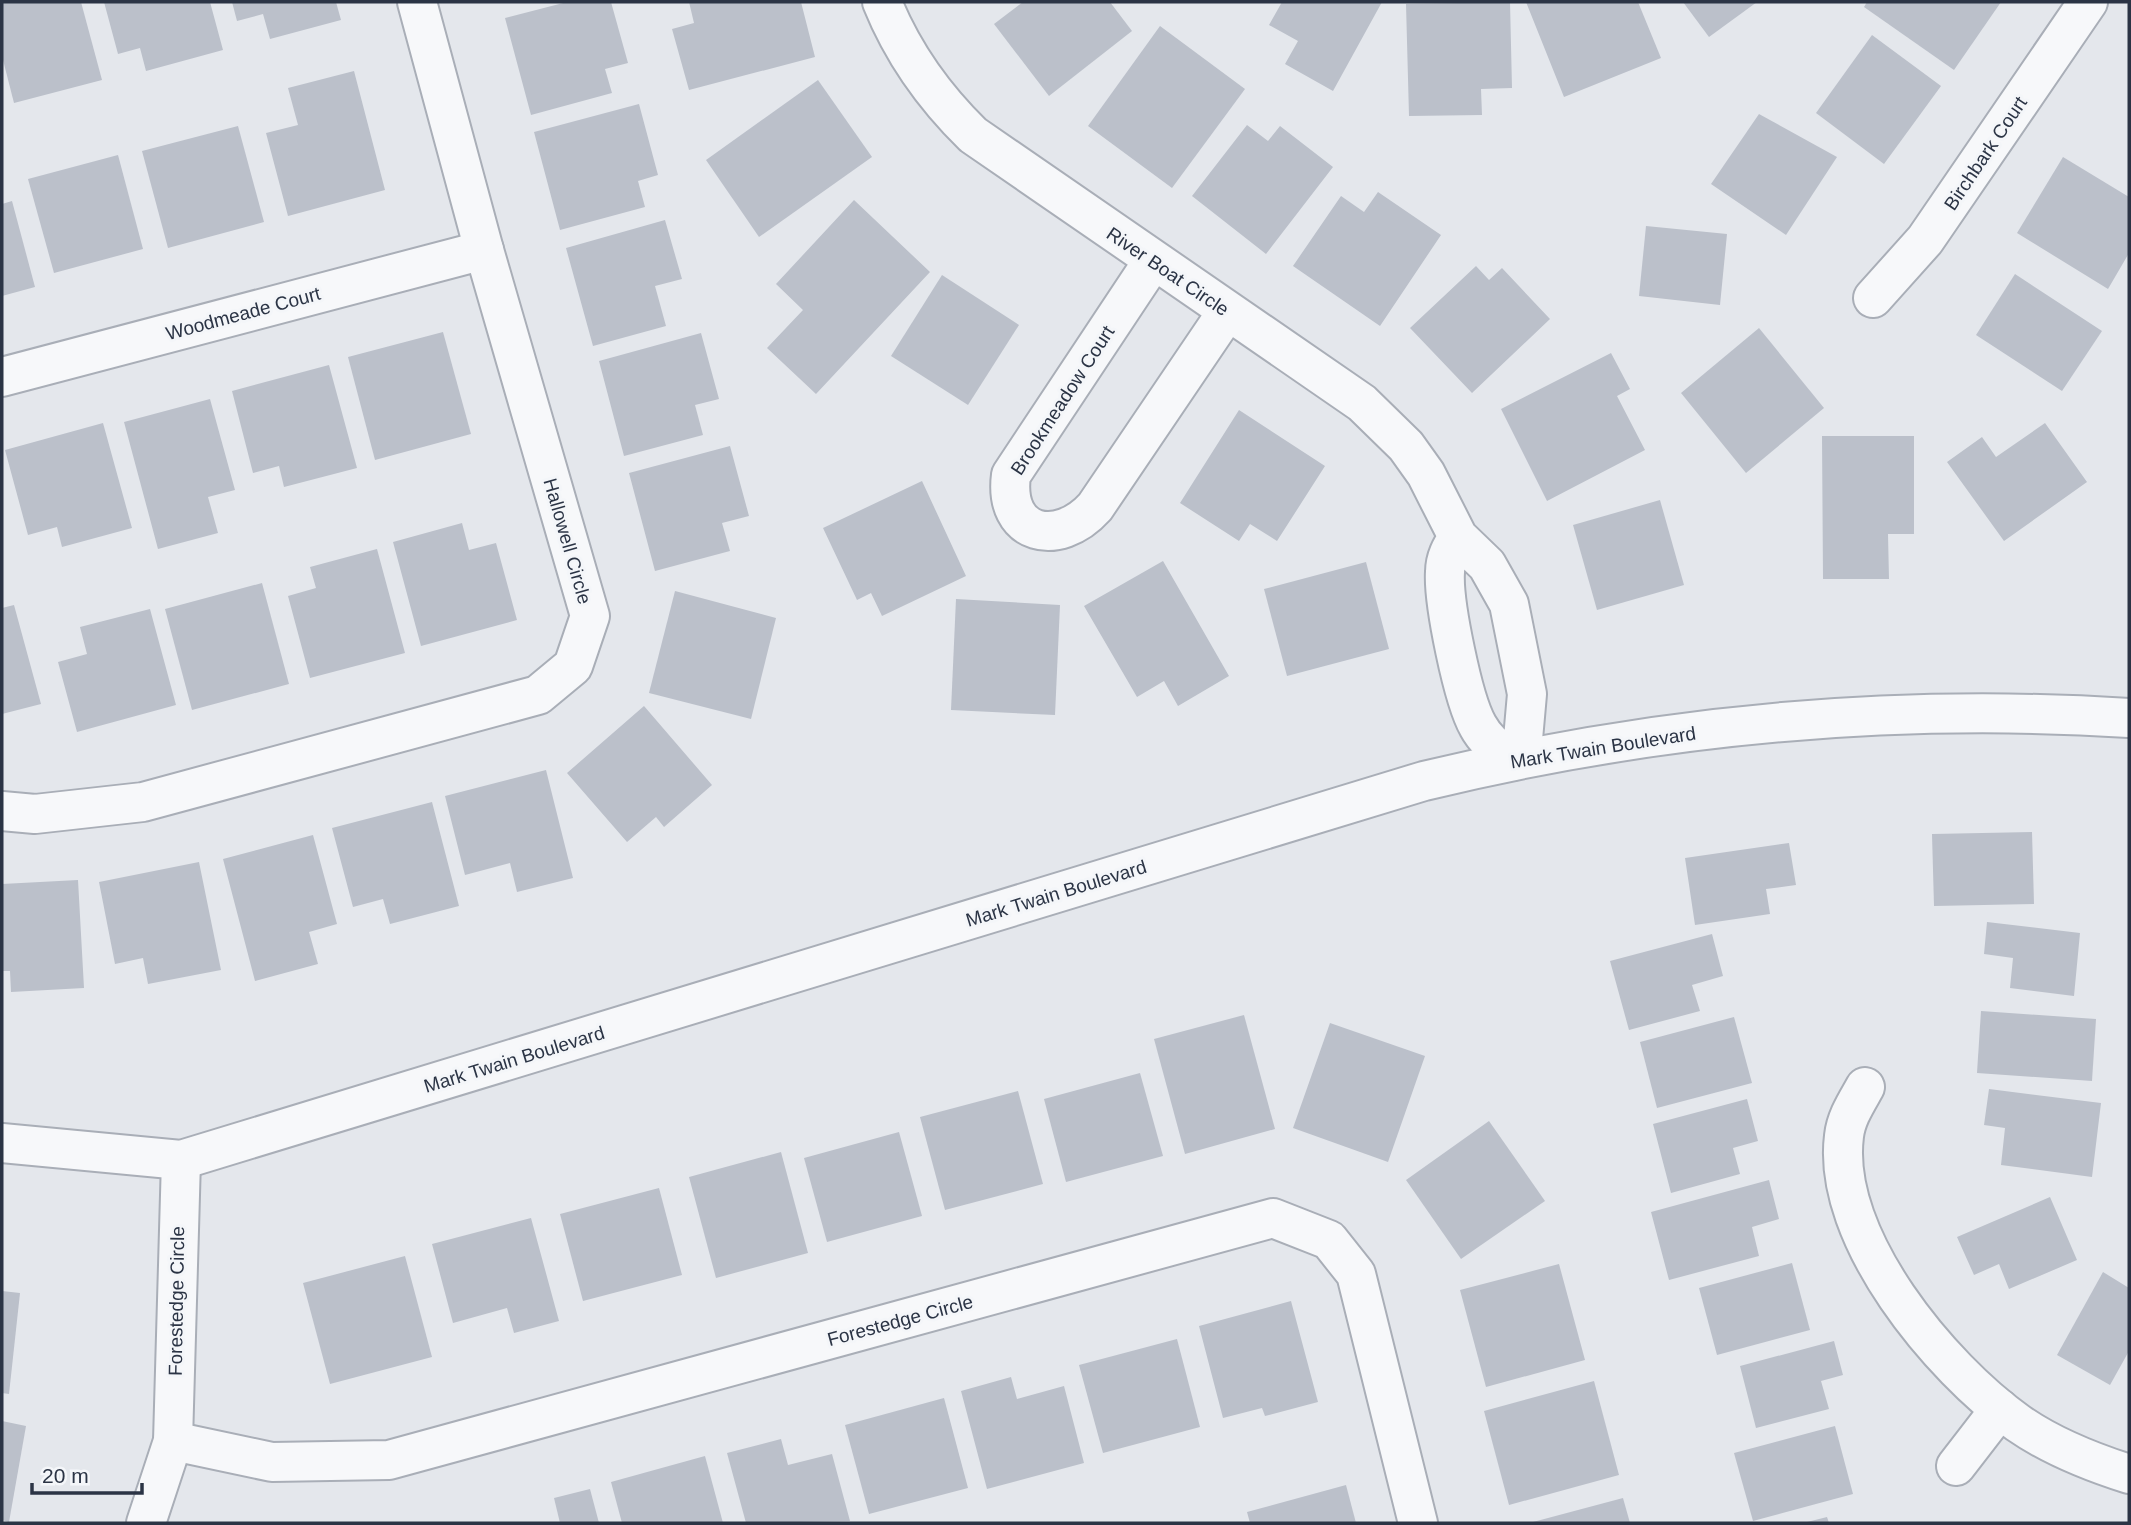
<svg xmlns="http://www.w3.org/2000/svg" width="2131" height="1525" font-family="Arial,sans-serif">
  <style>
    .building { fill: #bbc0ca }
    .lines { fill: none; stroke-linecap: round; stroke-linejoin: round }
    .minor-casing { stroke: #a9aeb7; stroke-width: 42 }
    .minor { stroke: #f7f8fa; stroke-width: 38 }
    .labels { text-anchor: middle; stroke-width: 6; stroke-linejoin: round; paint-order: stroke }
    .street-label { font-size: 19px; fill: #2b3445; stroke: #f4f6f9 }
  </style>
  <rect width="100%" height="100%" fill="#e4e7ec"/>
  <!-- building -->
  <g class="building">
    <path d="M2 2H81L102 80 14 103 2 56Z"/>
    <path d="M104 2H210L223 50 146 71 140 48 118 54Z"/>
    <path d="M232 2H336L341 20 270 39 263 14 237 21Z"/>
    <path d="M567 2H611L628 63 605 69 612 93 531 115 505 18Z"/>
    <path d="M689 2H801L815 57 689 90 672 29 694 23Z"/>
    <path d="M1023 2H1110L1132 31 1049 96 994 24Z"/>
    <path d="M1282 2H1382L1333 91 1285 64 1298 41 1269 25Z"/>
    <path d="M1510 2 1512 88 1481 89 1482 115 1409 116 1406 4Z"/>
    <path d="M1526 2H1638L1661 58 1564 97Z"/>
    <path d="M1683 2H1757L1709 37Z"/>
    <path d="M1867 2H2001L1954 70 1864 7Z"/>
    <path d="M1160 26 1245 89 1172 188 1088 126Z"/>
    <path d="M1872 35 1941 86 1884 164 1816 113Z"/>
    <path d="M354 71 385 190 288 216 266 133 298 125 288 88Z"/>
    <path d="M818 80 872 157 759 237 706 160Z"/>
    <path d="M639 104 658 175 638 181 645 207 560 230 534 132Z"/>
    <path d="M1759 114 1837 157 1786 235 1711 184Z"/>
    <path d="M1247 125 1268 141 1280 126 1333 167 1266 254 1192 196Z"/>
    <path d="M238 126 264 222 168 248 142 151Z"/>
    <path d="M118 155 143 249 54 273 28 179Z"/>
    <path d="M2063 157 2129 197V253L2108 289 2017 233Z"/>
    <path d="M1378 192 1441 235 1380 326 1293 266 1341 196 1364 212Z"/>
    <path d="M854 200 930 272 816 394 767 348 803 310 776 284Z"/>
    <path d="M12 201 35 287 2 296V204Z"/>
    <path d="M665 220 682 279 655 286 666 326 593 346 566 248Z"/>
    <path d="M1646 226 1727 234 1720 305 1639 296Z"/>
    <path d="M1476 266 1489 280 1502 268 1550 319 1472 393 1410 328Z"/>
    <path d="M2015 274 2102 331 2062 391 1976 335Z"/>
    <path d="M942 275 1019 325 968 405 891 356Z"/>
    <path d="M1759 328 1824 408 1746 473 1681 393Z"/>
    <path d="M443 332 471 434 375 460 348 357Z"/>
    <path d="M701 333 719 399 695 405 703 435 624 456 599 361Z"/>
    <path d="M1611 353 1630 389 1617 396 1645 450 1547 501 1501 409Z"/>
    <path d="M329 365 357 468 284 487 279 466 253 473 232 391Z"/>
    <path d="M210 399 235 490 208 497 218 533 158 549 124 422Z"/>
    <path d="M1239 410 1325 466 1277 541 1250 524 1239 541 1180 503Z"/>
    <path d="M103 423 132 528 62 547 57 527 28 535 5 450Z"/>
    <path d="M2045 423 2087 482 2004 541 1947 462 1982 437 1996 457Z"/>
    <path d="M1822 436H1914V534H1888L1889 579H1823Z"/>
    <path d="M730 446 749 516 722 523 730 551 655 571 629 473Z"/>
    <path d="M922 481 966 576 882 616 871 593 857 600 823 528Z"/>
    <path d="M1660 500 1684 585 1597 610 1573 525Z"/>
    <path d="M462 523 469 550 496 543 517 620 421 646 393 542Z"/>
    <path d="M377 549 405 653 310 678 288 596 316 588 310 567Z"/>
    <path d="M1163 561 1229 676 1178 706 1164 681 1137 697 1084 606Z"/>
    <path d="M1366 562 1389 649 1287 676 1264 589Z"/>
    <path d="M262 583 289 684 192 710 165 609Z"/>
    <path d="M675 591 776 618 751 719 649 693Z"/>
    <path d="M956 599 1060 605 1055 715 951 710Z"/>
    <path d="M14 605 41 704 2 714V608Z"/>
    <path d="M150 609 176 705 77 732 58 662 87 654 80 627Z"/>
    <path d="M644 706 712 785 664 827 656 817 627 842 567 773Z"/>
    <path d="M546 770 573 878 517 892 510 863 465 875 445 796Z"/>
    <path d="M432 802 459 906 390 924 383 899 353 907 332 828Z"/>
    <path d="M2032 832 2034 904 1934 906 1932 834Z"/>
    <path d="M313 835 337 924 309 932 318 964 255 981 223 859Z"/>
    <path d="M1789 843 1796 885 1766 889 1770 914 1695 925 1685 858Z"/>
    <path d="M199 862 221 970 148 984 143 958 115 964 99 882Z"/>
    <path d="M78 880 84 988 11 992 10 971H2V884Z"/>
    <path d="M1987 922 2080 933 2074 996 2010 988 2013 958 1984 954Z"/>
    <path d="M1712 934 1723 976 1692 985 1700 1011 1629 1030 1610 961Z"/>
    <path d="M1981 1011 2096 1019 2092 1081 1977 1073Z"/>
    <path d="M1244 1015 1275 1129 1185 1154 1154 1039Z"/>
    <path d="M1734 1017 1752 1083 1657 1108 1640 1042Z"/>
    <path d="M1330 1023 1425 1056 1388 1162 1293 1128Z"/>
    <path d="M1140 1073 1163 1156 1066 1182 1044 1099Z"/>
    <path d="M1989 1089 2101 1103 2092 1177 2001 1165 2005 1128 1984 1125Z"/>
    <path d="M1018 1091 1043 1184 945 1210 920 1117Z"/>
    <path d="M1747 1099 1758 1141 1733 1148 1740 1174 1671 1193 1653 1124Z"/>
    <path d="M1489 1121 1545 1201 1461 1259 1406 1180Z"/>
    <path d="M899 1132 922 1216 827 1242 804 1158Z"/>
    <path d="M781 1152 808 1253 716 1278 689 1177Z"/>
    <path d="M1769 1180 1779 1219 1752 1227 1759 1256 1669 1280 1651 1212Z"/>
    <path d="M659 1188 682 1275 583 1301 560 1214Z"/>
    <path d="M2050 1197 2077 1260 2009 1289 1999 1264 1974 1275 1957 1237Z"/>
    <path d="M531 1218 559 1321 514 1333 507 1308 453 1323 432 1244Z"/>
    <path d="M405 1256 432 1357 330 1384 303 1283Z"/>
    <path d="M1792 1263 1810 1330 1717 1355 1699 1288Z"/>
    <path d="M1559 1264 1585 1360 1486 1387 1460 1290Z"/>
    <path d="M2103 1272 2129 1288V1351L2110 1385 2057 1355Z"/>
    <path d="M2 1291 20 1293 9 1394 2 1393Z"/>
    <path d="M1291 1301 1318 1402 1265 1416 1262 1408 1223 1418 1199 1326Z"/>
    <path d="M1177 1339 1200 1427 1103 1453 1079 1365Z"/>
    <path d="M1834 1341 1843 1375 1821 1381 1829 1409 1756 1428 1740 1366Z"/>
    <path d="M1011 1377 1017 1399 1064 1386 1084 1463 987 1489 961 1391Z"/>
    <path d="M1594 1381 1619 1475 1509 1505 1484 1411Z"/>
    <path d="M944 1398 968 1488 869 1514 845 1425Z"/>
    <path d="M2 1421 26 1426 9 1522 2 1520Z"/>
    <path d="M1835 1426 1853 1494 1753 1521 1734 1453Z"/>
    <path d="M781 1439 788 1465 832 1454 850 1521 746 1523 727 1453Z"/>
    <path d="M705 1456 723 1523H622L611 1482Z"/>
    <path d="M1346 1485 1356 1523H1250L1247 1512Z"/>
    <path d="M590 1489 599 1523H560L554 1498Z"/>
    <path d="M1623 1498 1630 1523H1534L1533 1522Z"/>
    <path d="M1827 1517 1829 1523H1807V1522Z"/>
  </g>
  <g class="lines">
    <defs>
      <g id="minor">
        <path d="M882 2C903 54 933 96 973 135L1362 403 1406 446 1426 474 1458 537 1487 565 1509 604 1527 694 1523 739 1512 761C1499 750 1486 741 1478 726 1463 700 1443 602 1445 572 1445 558 1451 548 1458 537"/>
        <path d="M1153 261 1011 475C1003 536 1058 548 1095 507L1227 312"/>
        <path d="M1873 298 1925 240 2088 2"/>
        <path d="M2 377 484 250"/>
        <path d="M2 811 35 814 143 802 538 695 573 666 590 616 484 250 417 2"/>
        <path d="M1865 1087C1856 1103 1846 1118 1844 1136 1831 1238 1941 1368 2018 1423 2051 1446 2091 1462 2129 1474"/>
        <path d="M2 1143 181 1160 1424 781C1655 725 1893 703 2129 718"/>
        <path d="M173 1441 272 1462 389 1460 1273 1218 1329 1240 1356 1274 1418 1523"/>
        <path d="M1956 1466 2000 1409"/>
        <path d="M146 1523 173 1441 181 1160"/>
      </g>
    </defs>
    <!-- minor casing -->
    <use href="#minor" class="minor-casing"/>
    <!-- minor -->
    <use href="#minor" class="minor"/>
  </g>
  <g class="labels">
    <!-- street labels -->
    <g class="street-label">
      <text transform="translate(1985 153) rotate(-56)" y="7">Birchbark Court</text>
      <text transform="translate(1168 271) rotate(34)" y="7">River Boat Circle</text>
      <text transform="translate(243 313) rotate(-15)" y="7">Woodmeade Court</text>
      <text transform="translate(1062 400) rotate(-57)" y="7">Brookmeadow Court</text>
      <text transform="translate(568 541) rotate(74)" y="7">Hallowell Circle</text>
      <text transform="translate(1603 747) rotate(-9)" y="7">Mark Twain Boulevard</text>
      <text transform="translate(1056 893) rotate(-17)" y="7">Mark Twain Boulevard</text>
      <text transform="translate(514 1059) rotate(-17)" y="7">Mark Twain Boulevard</text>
      <text transform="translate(176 1301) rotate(-89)" y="7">Forestedge Circle</text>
      <text transform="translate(900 1320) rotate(-15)" y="7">Forestedge Circle</text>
    </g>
  </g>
  <!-- border -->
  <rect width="2131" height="1525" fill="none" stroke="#2b3445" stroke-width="7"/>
  <!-- scale -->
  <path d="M32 1483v10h110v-10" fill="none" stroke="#2b3445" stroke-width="3.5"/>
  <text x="42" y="1483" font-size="21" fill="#2b3445" stroke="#f4f6f9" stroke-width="5" paint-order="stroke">20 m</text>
</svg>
